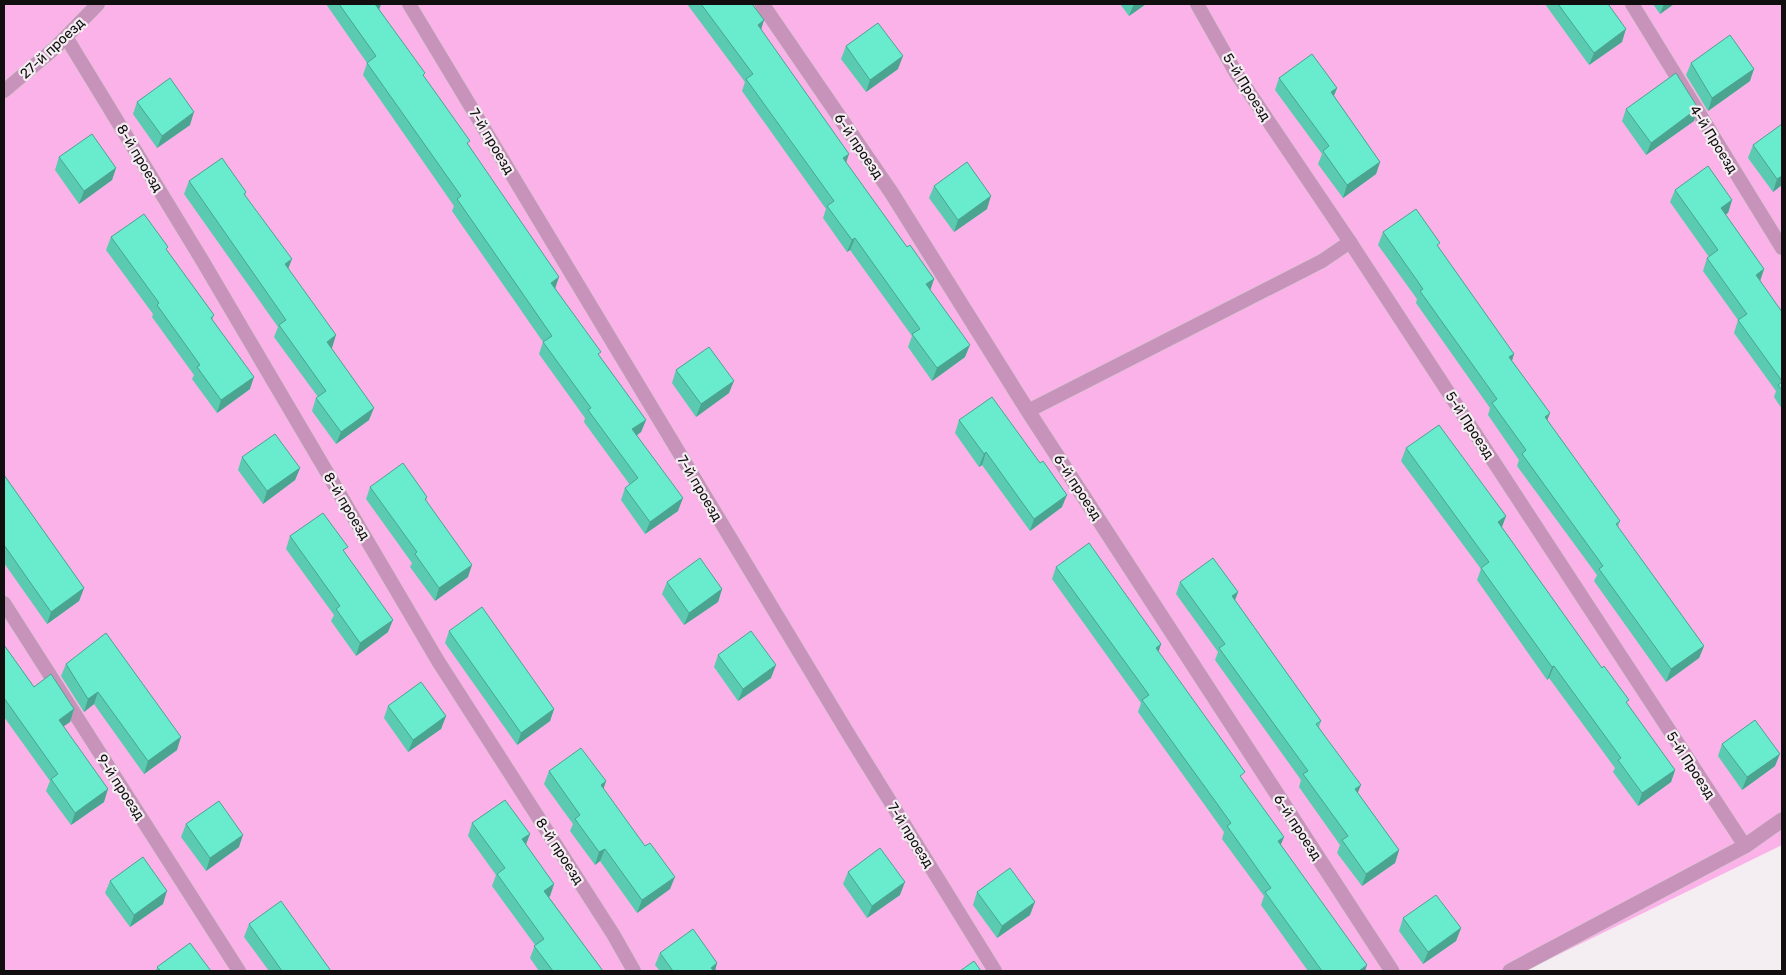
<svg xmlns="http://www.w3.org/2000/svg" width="1786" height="975" font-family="Rubik,sans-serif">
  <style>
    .green { fill: #fbb2e8 }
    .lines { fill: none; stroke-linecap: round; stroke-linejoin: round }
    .service-casing { stroke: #d0c9ce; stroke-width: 15 }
    .minor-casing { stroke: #d0c9ce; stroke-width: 16 }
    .service { stroke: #c893ba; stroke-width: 14 }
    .minor { stroke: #c893ba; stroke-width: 15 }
    .wall { fill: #5acab0 }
    .shaded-wall { fill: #4aa490 }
    .building { fill: #69ebcd; stroke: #4aa490 }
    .labels { text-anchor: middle; stroke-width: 4.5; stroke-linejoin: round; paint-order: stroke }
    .street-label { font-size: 14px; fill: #100e0f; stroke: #f4edf2 }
  </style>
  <rect width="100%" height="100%" fill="#f4edf2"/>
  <!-- green -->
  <path class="green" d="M4 4H1782V845L1525 971H4Z"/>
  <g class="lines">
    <defs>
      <g id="service">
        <path d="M409 4 849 735 995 971"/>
        <path d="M1197 4 1236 73 1350 242 1745 846"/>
        <path d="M1632 4 1782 248"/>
        <path d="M66 37 202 260 438 661 613 934 634 971"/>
        <path d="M4 91 55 48 98 4"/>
        <path d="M1028 411 1322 261 1350 242"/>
        <path d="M4 603 239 971"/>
      </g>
      <g id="minor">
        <path d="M762 4 891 192 1028 411 1392 971"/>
        <path d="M1510 971 1745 846 1782 820"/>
      </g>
    </defs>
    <!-- service casing -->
    <use href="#service" class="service-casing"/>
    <!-- minor casing -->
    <use href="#minor" class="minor-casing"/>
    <!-- service -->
    <use href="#service" class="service"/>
    <!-- minor -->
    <use href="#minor" class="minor"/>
  </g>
  <!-- wall -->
  <g class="wall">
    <path d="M326 4H381L379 9 468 145 555 288 599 356 646 420 641 432 637 435 678 511 645 534 621 500 625 488 630 485 584 422 585 418 539 354 543 342 452 211 454 206 363 75 367 63Z"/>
    <path d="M687 4H752L764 20 761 29 846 163 907 247 934 279 930 290 965 357 932 381 908 347 912 336 850 250 847 252 823 218 826 209 742 91 745 82Z"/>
    <path d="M1120 4H1146L1129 16Z"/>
    <path d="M1545 4H1608L1622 42 1589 65Z"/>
    <path d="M1653 4H1674L1660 14Z"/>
    <path d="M846 46 898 69 866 92 841 59Z"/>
    <path d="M1691 63 1750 81 1708 111 1686 75Z"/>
    <path d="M1279 78 1337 88 1334 96 1380 162 1376 174 1343 198 1318 164 1322 154 1275 90Z"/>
    <path d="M137 102 190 125 157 148 133 114Z"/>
    <path d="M1626 109 1694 121 1646 155 1622 121Z"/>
    <path d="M1753 145 1782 185 1773 192 1748 158Z"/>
    <path d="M59 157 116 168 112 180 79 204 55 170Z"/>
    <path d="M189 181 246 192 245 196 288 269 332 348H331L369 420 336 444 312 411 316 398 318 397 274 337 278 327 184 194Z"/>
    <path d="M934 186 987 209 954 232 929 198Z"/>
    <path d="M1675 190 1732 200 1728 213 1725 214 1764 269 1760 281 1782 312V409L1774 397 1776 391 1734 333 1738 320 1703 271 1707 258 1709 257 1670 202Z"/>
    <path d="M1383 232 1438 247 1514 354 1512 361 1550 413 1547 420 1620 521 1618 527 1704 646 1699 658 1666 682 1594 581 1597 575 1517 466 1519 460 1488 415 1490 408 1416 303 1417 299 1378 245Z"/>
    <path d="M111 237 167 251 214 315 212 320 250 389 217 413 192 379 194 375 152 317 153 314 106 250Z"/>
    <path d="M676 370 729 393 696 417 672 383Z"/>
    <path d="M959 420 1062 507 1030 531 982 465 979 467 955 433Z"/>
    <path d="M1406 448 1506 516 1502 527 1627 704 1675 770 1671 782 1638 806 1613 772 1615 768 1549 678 1547 680 1477 580 1481 569 1401 461Z"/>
    <path d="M242 457 300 468 295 480 263 504 238 470Z"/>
    <path d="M4 475 84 588 79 601 47 624 4 563Z"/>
    <path d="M370 487 427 497 426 501 468 577 435 601 410 567 412 563 366 499Z"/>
    <path d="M290 536 345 553 388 632 356 656 331 621 334 615 286 549Z"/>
    <path d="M1056 567 1161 644 1158 652 1242 779 1281 845 1365 971H1308L1261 905 1264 896 1222 839 1224 832 1138 712 1141 703 1052 579Z"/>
    <path d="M667 582 722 589 718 602 684 625 662 594Z"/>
    <path d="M1180 582 1238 592 1235 600 1321 721 1319 727 1358 793 1399 850 1395 863 1362 886 1337 853 1340 845 1299 787 1301 780 1215 660 1218 652 1176 594Z"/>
    <path d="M449 631 554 709 550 721 517 745 445 643Z"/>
    <path d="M4 645 34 687 74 709 70 722 63 726 104 802 71 825 46 791 50 781 4 717Z"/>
    <path d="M718 655 771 678 738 701 714 667Z"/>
    <path d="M66 664 177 750 144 774 94 704 84 712 61 676Z"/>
    <path d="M388 706 446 716 441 729 408 752 384 718Z"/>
    <path d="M1722 744 1775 766 1742 790 1718 756Z"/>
    <path d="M549 771 606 781 603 789 670 889 637 913 600 861 595 865 570 831 573 824 544 784Z"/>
    <path d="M472 823 530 834 526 845 554 884 550 896 549 897 603 971H539L530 958 535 945 492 886 496 875 468 836Z"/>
    <path d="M186 824 239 847 206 871 181 837Z"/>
    <path d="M848 872 900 895 867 918 843 884Z"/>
    <path d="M110 881 163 904 130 927 105 893Z"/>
    <path d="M977 892 1030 915 997 938 973 905Z"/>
    <path d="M1403 918 1461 928 1456 941 1423 964 1399 931Z"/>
    <path d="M249 924 331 971H269L244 937Z"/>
    <path d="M660 953 717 963 715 971H660L655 965Z"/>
    <path d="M157 967 211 971H156Z"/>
  </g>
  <!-- shaded-wall -->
  <g class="shaded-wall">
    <path d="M375 4H381L379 10Z"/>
    <path d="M1134 4H1146L1129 16Z"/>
    <path d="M1664 4H1674L1660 14Z"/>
    <path d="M764 20 760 33 758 25Z"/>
    <path d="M1626 29 1622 42 1589 65 1594 53Z"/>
    <path d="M903 56 898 69 866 92 870 80Z"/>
    <path d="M1754 69 1750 81 1708 111 1712 98Z"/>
    <path d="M1337 88 1332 100 1331 92Z"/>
    <path d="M1698 108 1694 121 1646 155 1651 143Z"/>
    <path d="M194 112 190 125 157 148 162 136Z"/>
    <path d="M849 154 845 166 843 158Z"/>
    <path d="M1380 162 1376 174 1343 198 1347 185Z"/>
    <path d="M116 168 112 180 79 204 84 191Z"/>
    <path d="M1782 176V185L1773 192 1777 179Z"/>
    <path d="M991 196 987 209 954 232 958 220Z"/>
    <path d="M1732 200 1728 213 1716 221 1721 208Z"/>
    <path d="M855 238 850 250 847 252 852 240Z"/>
    <path d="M292 259 287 272 285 264Z"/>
    <path d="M1764 269 1760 281 1756 275Z"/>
    <path d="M559 277 555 289 551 283Z"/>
    <path d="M934 279 930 291 926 284Z"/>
    <path d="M336 335 332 348 322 355 327 342Z"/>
    <path d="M970 345 965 357 932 381 937 368Z"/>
    <path d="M1514 354 1510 366 1509 357Z"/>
    <path d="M254 377 250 389 217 413 221 400Z"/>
    <path d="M734 381 729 393 696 417 701 404Z"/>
    <path d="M374 408 369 420 336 444 341 432Z"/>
    <path d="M1550 413 1545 426V417Z"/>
    <path d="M646 420 641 432 628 442 632 429Z"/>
    <path d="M986 452 982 465 979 467 984 454Z"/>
    <path d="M300 468 295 480 263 504 267 491Z"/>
    <path d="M1067 495 1062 507 1030 531 1034 519Z"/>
    <path d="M683 498 678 511 645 534 650 522Z"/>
    <path d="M1506 516 1501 529 1498 522Z"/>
    <path d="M472 565 468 577 435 601 439 588Z"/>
    <path d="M84 588 79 601 47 624 51 612Z"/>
    <path d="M722 589 718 602 684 625 689 613Z"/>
    <path d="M1238 592 1233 605 1232 596Z"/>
    <path d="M393 620 388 632 356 656 360 643Z"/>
    <path d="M1161 644 1157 657 1156 648Z"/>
    <path d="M1704 646 1699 658 1666 682 1671 669Z"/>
    <path d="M776 665 771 678 738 701 743 689Z"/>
    <path d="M1554 666 1549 678 1547 680 1552 667Z"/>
    <path d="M98 692 94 704 84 712 88 699Z"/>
    <path d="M74 709 70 722 54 733 59 720Z"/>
    <path d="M554 709 550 721 517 745 521 733Z"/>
    <path d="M446 716 441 729 408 752 413 740Z"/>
    <path d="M181 737 177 750 144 774 148 761Z"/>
    <path d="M1780 754 1775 766 1742 790 1747 777Z"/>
    <path d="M1675 770 1671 782 1638 806 1642 793Z"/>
    <path d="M606 781 602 794 601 785Z"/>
    <path d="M1361 785 1356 797 1355 789Z"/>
    <path d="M108 789 104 802 71 825 75 813Z"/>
    <path d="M530 834 525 846 522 839Z"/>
    <path d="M243 835 239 847 206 871 210 858Z"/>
    <path d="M1284 837 1279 849 1278 841Z"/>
    <path d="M605 849 600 861 595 865 599 852Z"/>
    <path d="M1399 850 1395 863 1362 886 1366 874Z"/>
    <path d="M675 877 670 889 637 913 642 900Z"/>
    <path d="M905 882 900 895 867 918 872 906Z"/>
    <path d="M554 884 550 896 540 903 544 891Z"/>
    <path d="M167 891 163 904 130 927 134 915Z"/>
    <path d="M1035 902 1030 915 997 938 1002 926Z"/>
    <path d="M1461 928 1456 941 1423 964 1428 952Z"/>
    <path d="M717 963 715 971H710L711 968Z"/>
    <path d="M1367 965 1365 971H1359Z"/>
  </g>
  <!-- building -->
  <g class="building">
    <path d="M339 4H375L425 73 423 75 470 141 467 143 559 277 551 283 601 352 598 354 646 420 632 429 683 498 650 522 625 488 638 478 588 410 591 408 543 342 552 336 457 199 461 196 367 63 376 56Z"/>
    <path d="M701 4H752L764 20 758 25 849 154 843 158 907 247 910 245 934 279 926 284 970 345 937 368 912 334 920 329 855 238 852 240 827 206 834 201 746 79 753 74Z"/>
    <path d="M1558 4H1608L1626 29 1594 53Z"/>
    <path d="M878 23 903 56 870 80 846 46Z"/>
    <path d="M1730 35 1754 69 1712 98 1691 63Z"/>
    <path d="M1312 54 1337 88 1331 92 1380 162 1347 185 1323 151 1329 146 1279 78Z"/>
    <path d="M1676 73 1698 108 1651 143 1626 109Z"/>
    <path d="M170 78 194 112 162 136 137 102Z"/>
    <path d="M1782 124V176L1777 179 1753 145Z"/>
    <path d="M92 134 116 168 84 191 59 157Z"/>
    <path d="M222 158 246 192 244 194 292 259 285 264 336 335 327 342 374 408 341 432 316 398 326 391 279 325 286 320 189 181Z"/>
    <path d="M967 162 991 196 958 220 934 186Z"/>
    <path d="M1708 166 1732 200 1721 208 1764 269 1756 275 1782 312V381L1738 320 1747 314 1707 258 1718 250 1675 190Z"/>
    <path d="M1416 209 1440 243 1437 245 1514 354 1509 357 1550 413 1545 417 1620 521 1616 524 1704 646 1671 669 1599 569 1603 566 1522 454 1526 450 1492 403 1497 399 1420 291 1423 289 1383 232Z"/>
    <path d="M144 214 168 247 166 249 214 315 211 318 254 377 221 400 197 367 200 365 157 305 159 303 111 237Z"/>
    <path d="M709 347 734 381 701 404 676 370Z"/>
    <path d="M1782 382V390L1778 385Z"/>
    <path d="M992 397 1040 463 1043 461 1067 495 1034 519 986 452 984 454 959 420Z"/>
    <path d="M1439 425 1506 516 1498 522 1602 668 1604 666 1629 700 1626 702 1675 770 1642 793 1618 760 1621 758 1554 666 1552 667 1481 568 1489 562 1406 448Z"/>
    <path d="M275 434 300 468 267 491 242 457Z"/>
    <path d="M403 463 427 497 425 499 472 565 439 588 415 554 417 552 370 487Z"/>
    <path d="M4 475 84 588 51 612 4 545Z"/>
    <path d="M323 513 348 547 343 550 393 620 360 643 336 609 340 606 290 536Z"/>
    <path d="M1089 543 1161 644 1156 648 1245 772 1240 776 1284 837 1278 841 1367 965 1359 971H1322L1265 892 1271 888 1227 826 1231 823 1142 700 1149 695 1056 567Z"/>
    <path d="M700 558 722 589 689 613 667 582Z"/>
    <path d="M1213 558 1238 592 1232 596 1321 721 1316 724 1361 785 1355 789 1399 850 1366 874 1342 840 1348 836 1303 774 1308 771 1219 648 1225 644 1180 582Z"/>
    <path d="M482 607 554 709 521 733 449 631Z"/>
    <path d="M751 631 776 665 743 689 718 655Z"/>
    <path d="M106 633 181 737 148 761 98 692 88 699 66 664Z"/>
    <path d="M4 645 34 687 51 674 74 709 59 720 108 789 75 813 51 779 58 774 4 698Z"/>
    <path d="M421 682 446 716 413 740 388 706Z"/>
    <path d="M1755 720 1780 754 1747 777 1722 744Z"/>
    <path d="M581 748 606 781 601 785 645 846 650 843 675 877 642 900 605 849 599 852 575 819 580 815 549 771Z"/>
    <path d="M505 800 530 834 522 839 554 884 544 891 603 971H553L534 946 544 939 497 874 505 868 472 823Z"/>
    <path d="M219 801 243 835 210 858 186 824Z"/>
    <path d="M880 848 905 882 872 906 848 872Z"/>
    <path d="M143 857 167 891 134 915 110 881Z"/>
    <path d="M1010 868 1035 902 1002 926 977 892Z"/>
    <path d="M1436 895 1461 928 1428 952 1403 918Z"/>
    <path d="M281 901 331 971H282L249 924Z"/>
    <path d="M693 929 717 963 711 968 714 971H673L660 953Z"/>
    <path d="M190 943 211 971H161L157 967Z"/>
    <path d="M974 961 981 971H960Z"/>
  </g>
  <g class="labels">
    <!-- street labels -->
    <g class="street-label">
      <text transform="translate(52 48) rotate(-43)" y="5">27-й проезд</text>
      <text transform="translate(1247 87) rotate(58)" y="5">5-й Проезд</text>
      <text transform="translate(1714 139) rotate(58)" y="5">4-й Проезд</text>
      <text transform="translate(492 141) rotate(59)" y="5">7-й проезд</text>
      <text transform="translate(859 146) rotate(56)" y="5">6-й проезд</text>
      <text transform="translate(140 158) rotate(59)" y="5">8-й проезд</text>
      <text transform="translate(1470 425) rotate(57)" y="5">5-й Проезд</text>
      <text transform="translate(1078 487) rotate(57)" y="5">6-й проезд</text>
      <text transform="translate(700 488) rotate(59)" y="5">7-й проезд</text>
      <text transform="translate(347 506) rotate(59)" y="5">8-й проезд</text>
      <text transform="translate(1691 765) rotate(57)" y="5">5-й Проезд</text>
      <text transform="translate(121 787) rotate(57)" y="5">9-й проезд</text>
      <text transform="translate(1298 827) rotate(57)" y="5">6-й проезд</text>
      <text transform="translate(911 835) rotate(58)" y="5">7-й проезд</text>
      <text transform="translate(560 851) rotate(57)" y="5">8-й проезд</text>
    </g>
  </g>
  <!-- border -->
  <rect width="1786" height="975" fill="none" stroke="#100e0f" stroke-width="10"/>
</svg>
